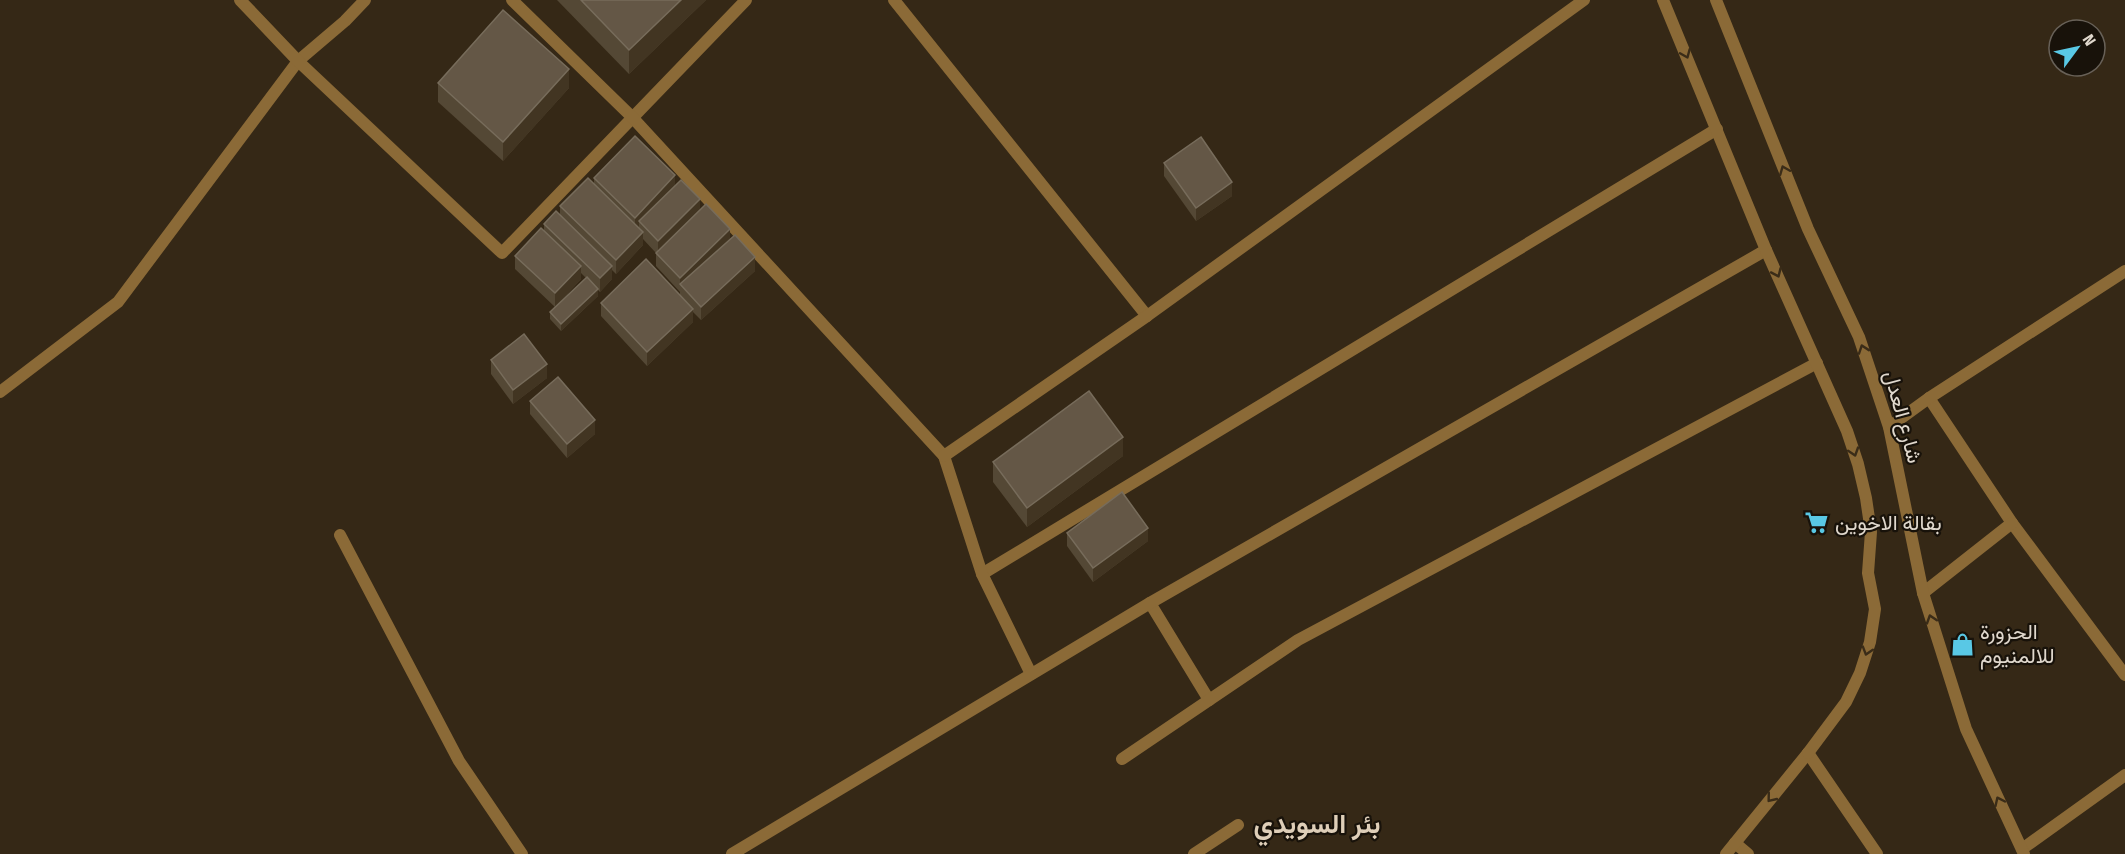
<svg xmlns="http://www.w3.org/2000/svg" width="2125" height="854" font-family="'Fira Sans Condensed',Vazirmatn,sans-serif">
  <style>
    .lines { fill: none; stroke-linecap: round; stroke-linejoin: round }
    .service { stroke: #8b6a37; stroke-width: 12 }
    .minor { stroke: #8b6a37; stroke-width: 12 }
    .tertiary { stroke: #8b6a37; stroke-width: 12 }
    .wall { fill: #544835 }
    .shaded-wall { fill: #423522 }
    .building { fill: #645746; stroke: #776c5b; stroke-width: 1.5 }
    .oneway { stroke: #3a2c18 }
    .labels { text-anchor: middle; stroke-width: 4.5; stroke-linejoin: round; paint-order: stroke }
    .street-label { font-size: 21px; fill: #e0d8cd; stroke: #18120a }
    .poi-label { font-size: 21px; fill: #e0d8cd; stroke: #18120a; text-anchor: start }
    .district-label { font-size: 27px; font-weight: bold; fill: #deceb8; stroke: #18120a }
  </style>
  <rect width="100%" height="100%" fill="#352816"/>
  <g class="lines">
    <!-- service -->
    <g class="service">
      <path d="M894 0 1147 316"/>
      <path d="M0 392 118 302 298 61 345 21 365 0"/>
      <path d="M340 535 459 761 522 854"/>
      <path d="M982 574 1717 129"/>
      <path d="M1150 603 1209 700"/>
      <path d="M1808 753 1877 854"/>
      <path d="M1122 759 1298 640 1817 363"/>
      <path d="M1735 843 1748 854"/>
      <path d="M1194 854 1238 825"/>
    </g>
    <!-- minor -->
    <g class="minor">
      <path d="M240 0 298 61 502 253 746 0"/>
      <path d="M512 0 632 117 944 456 982 574 1031 674"/>
      <path d="M1929 398 2012 523 2125 675"/>
      <path d="M1889 427 1929 398 2125 271"/>
      <path d="M944 456 1147 316 1584 0"/>
      <path d="M1923 593 2012 523"/>
      <path d="M2022 849 2125 775"/>
      <path d="M732 854 1150 603 1766 250"/>
      <path d="M1726 854 1808 753"/>
    </g>
    <!-- tertiary -->
    <g class="tertiary">
      <path d="M1663 0 1766 250 1847 431 1858 464 1866 498 1871 532 1868 573 1875 609 1870 642 1860 673 1846 702 1808 753"/>
      <path d="M1716 0 1808 229 1859 337 1889 427 1923 593 1966 729 2024 854"/>
    </g>
  </g>
  <!-- wall -->
  <g class="wall">
    <path d="M557 0H706L629 74Z"/>
    <path d="M438 83 569 88 503 161 438 102Z"/>
    <path d="M1164 163 1232 196 1196 221 1164 176Z"/>
    <path d="M594 178 675 186 730 240 755 271 701 320 693 312V322L647 366 601 316V303L680 295V292L656 266V253L643 239V245L616 274 612 270V279L600 292 598 290V296L561 331 550 319V312L586 278 581 273V279L555 307 515 269V256L544 231V224L560 215V206L594 183Z"/>
    <path d="M491 360 547 378 513 404 491 374Z"/>
    <path d="M530 401 595 434 567 458 530 414Z"/>
    <path d="M1123 456 1027 527 993 482V462Z"/>
    <path d="M1067 533 1148 541 1093 582 1067 546Z"/>
  </g>
  <!-- shaded-wall -->
  <g class="shaded-wall">
    <path d="M681 0H706L629 74V50Z"/>
    <path d="M569 69V88L503 161V142Z"/>
    <path d="M675 175V189L639 221V227L635 231V218Z"/>
    <path d="M1232 182V196L1196 221V208Z"/>
    <path d="M700 199V213L658 254V241Z"/>
    <path d="M730 229V243L680 284V292V278Z"/>
    <path d="M643 232V245L616 274V260Z"/>
    <path d="M755 257V271L701 320V307Z"/>
    <path d="M581 266V279L555 307V293Z"/>
    <path d="M612 266V279L600 292V278Z"/>
    <path d="M598 289V296L561 331V324Z"/>
    <path d="M693 309V322L647 366V352Z"/>
    <path d="M547 364V378L513 404V390Z"/>
    <path d="M595 420V434L567 458V444Z"/>
    <path d="M1123 437V456L1027 527V508Z"/>
    <path d="M1148 528V541L1093 582V568Z"/>
  </g>
  <!-- building -->
  <g class="building">
    <path d="M581 0H681L629 50Z"/>
    <path d="M503 10 569 69 503 142 438 83Z"/>
    <path d="M635 136 675 175 635 218 594 178Z"/>
    <path d="M1201 137 1232 182 1196 208 1164 163Z"/>
    <path d="M588 178 643 232 616 260 560 206Z"/>
    <path d="M681 180 700 199 658 241 639 221Z"/>
    <path d="M706 204 730 229 680 278 656 253Z"/>
    <path d="M556 211 612 266 600 278 544 224Z"/>
    <path d="M541 228 581 266 555 293 515 256Z"/>
    <path d="M735 235 755 257 701 307 680 284Z"/>
    <path d="M646 259 693 309 647 352 601 303Z"/>
    <path d="M587 277 598 289 561 324 550 312Z"/>
    <path d="M524 334 547 364 513 390 491 360Z"/>
    <path d="M558 377 595 420 567 444 530 401Z"/>
    <path d="M1089 391 1123 437 1027 508 993 462Z"/>
    <path d="M1122 492 1148 528 1093 568 1067 533Z"/>
  </g>
  <!-- one-way arrows -->
  <defs><path id="oneway-chevron" d="M-2-3.5L2.5 0L-2 3.5" fill="none" stroke-width="1.6" stroke-linecap="round" stroke-linejoin="round" transform="scale(1.5)"/></defs>
  <g class="oneway">
    <use href="#oneway-chevron" transform="translate(1686 54) rotate(67)"/>
    <use href="#oneway-chevron" transform="translate(1784 170) rotate(-112)"/>
    <use href="#oneway-chevron" transform="translate(1777 273) rotate(66)"/>
    <use href="#oneway-chevron" transform="translate(1863 349) rotate(-109)"/>
    <use href="#oneway-chevron" transform="translate(1854 452) rotate(72)"/>
    <use href="#oneway-chevron" transform="translate(1931 619) rotate(-108)"/>
    <use href="#oneway-chevron" transform="translate(1867 651) rotate(107)"/>
    <use href="#oneway-chevron" transform="translate(1771 798) rotate(129)"/>
    <use href="#oneway-chevron" transform="translate(1999 801) rotate(-115)"/>
  </g>
  <!-- icons -->
  <defs>
    <symbol id="supermarket-bare" viewBox="-9 -9 18 18"><path d="M-6-5.5h2.5l.6 2H6L4.5 2H-2.5L-4.4-4H-6ZM-1.5 3.2a1.3 1.3 0 1 0 .1 0ZM3 3.2a1.3 1.3 0 1 0 .1 0Z" fill="#59c8e5" stroke="#18120a" stroke-width="2.5" paint-order="stroke"/></symbol>
    <symbol id="shop-bare" viewBox="-9 -9 18 18"><path d="M-5-2.5h2.3a2.7 3.5 0 0 1 5.4 0H5L5.5 6h-11ZM-1.5-2.5h3a1.5 2.3 0 0 0-3 0Z" fill="#59c8e5" stroke="#18120a" stroke-width="2.5" paint-order="stroke"/></symbol>
  </defs>
  <g fill-rule="evenodd">
    <use href="#supermarket-bare" x="1800" y="506" width="33" height="33"/>
    <use href="#shop-bare" x="1946" y="628" width="33" height="33"/>
  </g>
  <g class="labels">
    <!-- street labels -->
    <g class="street-label">
      <text transform="translate(1903 417) rotate(75)" y="7">شارع العدل</text>
    </g>
    <!-- poi labels -->
    <g class="poi-label">
      <text x="1835" y="530">بقالة الاخوين</text>
      <text x="1980" y="639">الحزورة<tspan x="1980" dy="24">للالمنيوم</tspan></text>
    </g>
    <!-- district labels -->
    <g class="district-label">
      <text x="1317" y="833">بئر السويدي</text>
    </g>
  </g>
  <!-- north arrow -->
  <g transform="translate(2077 48) rotate(57)"><circle r="28" fill="#18120a" stroke="#686158" stroke-width="1.5"/>
  <path d="M0-4.5L10 22L0 15L-10 22Z" fill="#59c8e5"/>
  <text y="-9" font-size="16" font-weight="bold" text-anchor="middle" fill="#e0d8cd">N</text>
  </g>
</svg>
